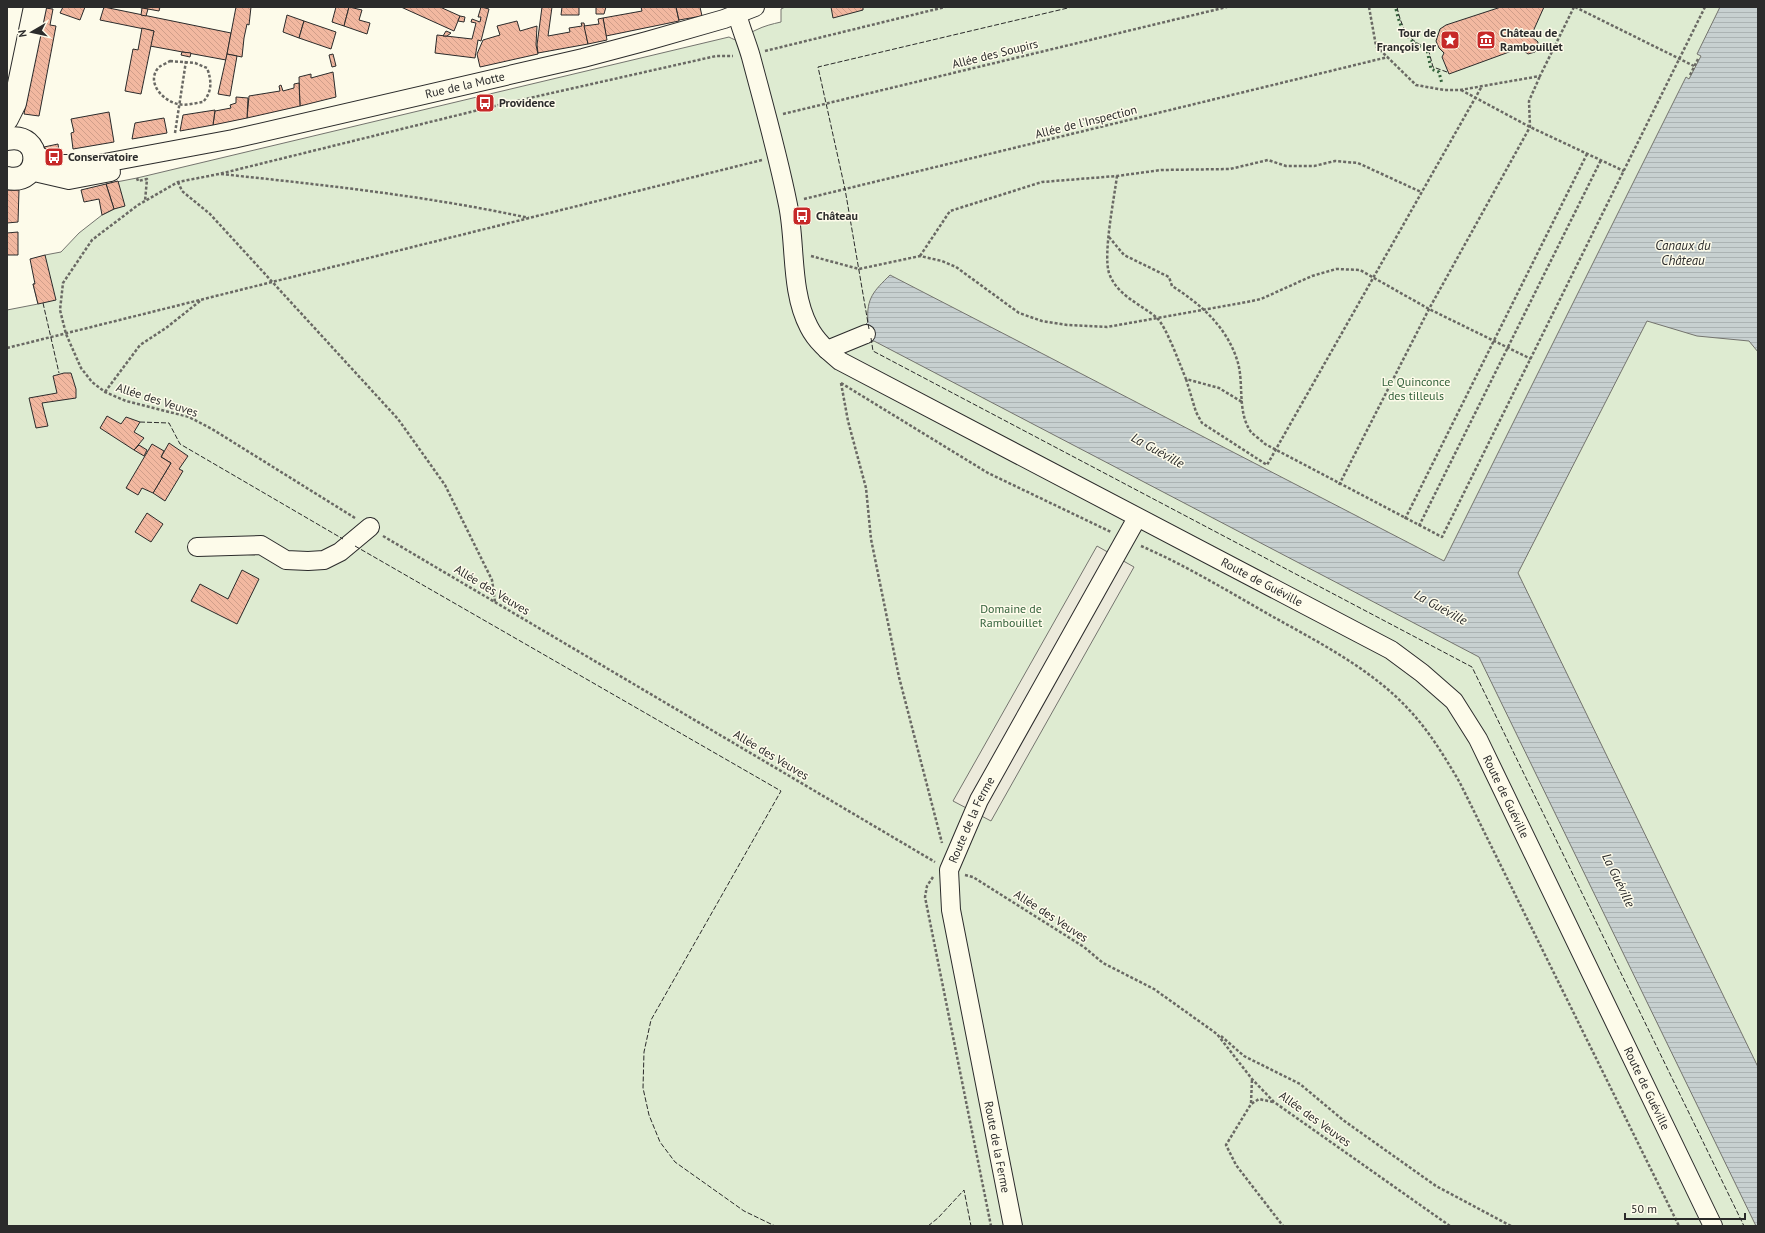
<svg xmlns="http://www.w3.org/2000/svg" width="1765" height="1233" font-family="'PT Sans',sans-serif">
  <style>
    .park { fill: #deebd1; stroke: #74746e }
    .parking { fill: #eceadb; stroke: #74746e }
    .water { fill: url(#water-rules); stroke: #74746e }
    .building { fill: url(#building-back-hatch); stroke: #2b2b2b }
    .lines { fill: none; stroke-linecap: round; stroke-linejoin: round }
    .minor-casing { stroke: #2b2b2b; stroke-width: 20 }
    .major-casing { stroke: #2b2b2b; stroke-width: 24 }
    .path { stroke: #6a6964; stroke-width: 2.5; stroke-dasharray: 3 2; stroke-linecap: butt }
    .minor { stroke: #fdfbea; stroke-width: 18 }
    .major { stroke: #fdfbea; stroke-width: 22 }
    .hedge { stroke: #34623c; stroke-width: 3; stroke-dasharray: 2 3; stroke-linecap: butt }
    .fence { stroke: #2b2b2b; stroke-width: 1; stroke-dasharray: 5 2; stroke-linecap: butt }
    .labels { text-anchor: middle; stroke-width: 3; stroke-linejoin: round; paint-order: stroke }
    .poi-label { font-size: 12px; font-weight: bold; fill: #2b2b2b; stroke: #fdfbea; text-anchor: start }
    .street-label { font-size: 12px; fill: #2b2b2b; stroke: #fdfbea }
    .park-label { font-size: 12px; fill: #34623c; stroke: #fdfbea }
    .water-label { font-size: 13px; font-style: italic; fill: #2b2b2b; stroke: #fdfbea }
  </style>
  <defs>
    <pattern id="water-rules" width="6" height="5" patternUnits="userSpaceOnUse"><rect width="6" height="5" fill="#c7d0d0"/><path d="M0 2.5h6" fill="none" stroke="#abb3b3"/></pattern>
    <pattern id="building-back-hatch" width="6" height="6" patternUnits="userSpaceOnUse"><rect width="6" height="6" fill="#f2b8a0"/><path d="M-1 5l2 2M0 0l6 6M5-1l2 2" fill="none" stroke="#d09e8a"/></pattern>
  </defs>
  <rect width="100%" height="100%" fill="#fdfbea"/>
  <!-- park -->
  <path class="park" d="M785 7H1758V1226H7V310L38 304 33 284H35L45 255 61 252 79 233 102 215 114 209 106 184 137 178 729 37C745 46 744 35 756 30 764 26 772 24 781 22V9Z"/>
  <!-- parking -->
  <path class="parking" d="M1097 546 1134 567 991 821 953 801Z"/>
  <!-- water -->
  <path class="water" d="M1720 7H1758V352L1749 341 1697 336 1647 321 1518 573 1758 1067V1226H1756L1479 657 874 341 869 342 863 327 868 322C866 298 874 291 890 275L1444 561 1686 77 1689 79 1701 56 1697 54Z"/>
  <!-- building -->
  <g class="building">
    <path d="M63 7H85L80 20 60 13Z"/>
    <path d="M104 7 231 33 226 60 150 46 154 31 100 20Z"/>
    <path d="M137 7H160L159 11Z"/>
    <path d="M236 7H251L249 25 247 24 244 38 242 57 227 54Z"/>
    <path d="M336 7H349L344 26 332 22Z"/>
    <path d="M349 7 362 10 359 20 370 23 367 34 344 26Z"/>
    <path d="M401 7H440L460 16 454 31Z"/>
    <path d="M481 7 489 9 481 41 478 40 475 58 435 53 437 35 472 39 476 23 471 22 472 19 480 22 481 17H478Z"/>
    <path d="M542 7H552L548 36 570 32 569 28 582 26 581 23H584L588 44 538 53 537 45Z"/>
    <path d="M562 7H579V15H561Z"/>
    <path d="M596 7H606L604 14H596Z"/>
    <path d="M641 7H676L679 21 606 36 603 18 642 11Z"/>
    <path d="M676 7H700L702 16 679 20Z"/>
    <path d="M831 7H863V10L833 18Z"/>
    <path d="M1501 7H1544L1531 36 1538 42 1537 49 1535 52 1528 54 1520 48 1449 74 1442 57 1444 53 1439 48 1436 41 1440 29 1446 25Z"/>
    <path d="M45 8 53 9 50 25 56 26 39 116 24 114Z"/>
    <path d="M142 8 148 9 146 16 141 15Z"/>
    <path d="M287 15 304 21 299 38 283 32Z"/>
    <path d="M460 16 465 17 464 22 458 21Z"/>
    <path d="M603 18 607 40 588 44 584 26 599 24 598 19Z"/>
    <path d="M304 21 336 32 331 49 299 38Z"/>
    <path d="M517 21 520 31 537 26 536 45 538 54 480 67 477 54 483 40 500 35 497 26Z"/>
    <path d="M142 28 154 31 141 94 125 91 133 49 138 50Z"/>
    <path d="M446 31 451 33 447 36H443Z"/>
    <path d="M182 52 191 53 190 57 181 55Z"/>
    <path d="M227 54 237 56 230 96 218 94Z"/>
    <path d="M333 54 336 66 332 67 329 55Z"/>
    <path d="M333 72 336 97 300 106 299 77 311 74V78Z"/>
    <path d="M299 83 300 106 247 118 249 96 280 91 279 86 281 85 283 91 294 88V84Z"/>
    <path d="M236 97 248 98 247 118 213 125 215 111 231 108 230 105 236 103Z"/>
    <path d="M215 110 213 125 180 131 183 115Z"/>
    <path d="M109 112 114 142 73 149 71 133 74 132 71 119Z"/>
    <path d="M164 118 167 133 132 139 135 123Z"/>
    <path d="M58 144 59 151 48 153 44 147Z"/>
    <path d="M118 181 125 206 114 209 106 184Z"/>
    <path d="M106 184 114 209 102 215 99 199 84 202 81 190Z"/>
    <path d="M7 190H19L18 222 7 223Z"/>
    <path d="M18 232V255H7V233Z"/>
    <path d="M45 255 56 300 38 304 33 284H35L30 259Z"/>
    <path d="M64 373H71L76 389V398L42 403 48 426 36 428 29 398 57 393 53 376Z"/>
    <path d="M107 416 121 424 126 417 140 422 134 432 144 438 134 450 100 428Z"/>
    <path d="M169 443 188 456 179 469 183 471 165 501 153 493 171 463 161 457Z"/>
    <path d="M152 444 164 451 161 457 171 463 153 493 142 488 138 495 126 488Z"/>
    <path d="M139 445 147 450 144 456 134 450Z"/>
    <path d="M147 513 163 524 151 542 135 532Z"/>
    <path d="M242 570 259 579 237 624 191 601 200 584 228 599Z"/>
  </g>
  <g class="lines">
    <defs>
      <g id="minor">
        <path id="s1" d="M737 14C741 29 747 43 751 57 764 106 778 155 788 205 796 244 790 291 809 327 816 341 828 351 840 361L1391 650 1422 673 1454 701 1478 739 1713 1226"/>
        <path id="s2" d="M34 153 47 161 59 164H99L233 139 583 58 647 41 724 19 755 7"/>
        <path d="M30 171 69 180 111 172"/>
        <path d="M827 350 866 334"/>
        <path d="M197 547 261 545 286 560 308 561 324 560 340 552 370 527"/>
        <path id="s3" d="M1013 1226 951 910 949 870 979 800 1137 518"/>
      </g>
      <g id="major">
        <path d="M7 119 15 103 35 7"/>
        <path d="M7 139C44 131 43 186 7 178"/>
      </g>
    </defs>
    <!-- minor casing -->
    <use href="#minor" class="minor-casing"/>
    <!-- major casing -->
    <use href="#major" class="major-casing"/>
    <!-- path -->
    <g class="path">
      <path d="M1369 7 1376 46 1416 85 1444 90H1460L1540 76 1574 7"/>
      <path d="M1575 7 1694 66"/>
      <path d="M765 51 945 7"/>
      <path d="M170 61 195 63 207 68C212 81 212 92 203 102 195 103 186 106 178 104 163 101 145 82 159 67 162 65 167 63 170 61Z"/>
      <path d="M1690 75 1698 59"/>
      <path d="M1461 90 1530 127 1624 171"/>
      <path d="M783 114 1227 7"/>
      <path d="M175 133 186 61"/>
      <path d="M221 174C324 185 428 196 529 218"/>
      <path d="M1117 176C1114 199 1103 254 1109 273 1117 296 1141 304 1157 318 1167 328 1180 365 1186 379L1219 388 1242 402"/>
      <path d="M137 178 138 181 147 179 145 201"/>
      <path d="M178 182 182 191 210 214 398 419 445 485 492 580 495 602"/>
      <path d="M804 199 1388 57"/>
      <path d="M1109 237 1124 255 1169 277 1172 286C1201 304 1228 328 1238 363 1244 385 1237 412 1251 432 1255 436 1261 440 1265 444L1442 537 1705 7"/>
      <path d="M811 256 859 269 920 256 942 261 956 267 1019 313 1042 321 1067 325 1107 327 1247 302 1261 299 1312 276 1336 269 1360 270 1429 309 1531 359"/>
      <path d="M920 256 950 211 1042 182 1117 176 1161 170 1230 169 1268 160 1286 166H1314L1335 161 1358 163 1421 192"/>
      <path d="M7 348 762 160"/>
      <path d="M1186 379 1196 412 1202 423 1267 465 1482 86"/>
      <path d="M841 383 988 473 1111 532"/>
      <path d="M841 383 848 421 866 488 871 539 899 677 942 843"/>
      <path d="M105 392 140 345 166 328 200 301"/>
      <path d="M1339 485 1429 309 1530 127 1529 101 1540 76"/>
      <path d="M355 518 212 429 189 417 126 401 105 392 92 382 81 368 66 334 60 310 63 283 92 240 138 205 178 182 219 174 503 104 716 56H733"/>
      <path d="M1405 519 1587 154"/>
      <path d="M1419 526 1601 160"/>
      <path d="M383 536 935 862"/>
      <path d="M1141 546C1185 565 1226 590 1268 614 1318 642 1374 670 1412 713 1431 734 1446 759 1460 783L1679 1226"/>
      <path d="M965 875 973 877 1084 947 1103 963 1154 989 1217 1034 1252 1079 1274 1102 1450 1226"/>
      <path d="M933 877 927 886 925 897 991 1226"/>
      <path d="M1221 1036 1244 1056 1300 1084 1343 1120 1436 1186 1511 1226"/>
      <path d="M1273 1102 1259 1099 1251 1104 1226 1145 1236 1165 1283 1226"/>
      <path d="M1251 1103 1252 1079"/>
    </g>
    <!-- minor -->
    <use href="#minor" class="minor"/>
    <!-- major -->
    <use href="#major" class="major"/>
    <!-- hedge -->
    <path class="hedge" d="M1396 9C1400 29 1408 42 1427 50L1431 69 1439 72 1442 84"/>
    <!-- fence -->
    <g class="fence">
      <path d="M1397 7C1401 26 1408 42 1428 48L1433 67 1447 72"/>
      <path d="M43 303 59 373"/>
      <path d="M869 329 845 189 818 67 1072 7"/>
      <path d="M871 338 873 351 1472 667 1744 1226"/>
      <path d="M140 422 169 423 180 444 343 539"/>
      <path d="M355 546 781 791 651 1020 644 1052 643 1088 649 1115 660 1142 675 1162 744 1211 775 1226"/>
      <path d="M928 1226 938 1218 964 1190 971 1226"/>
    </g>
  </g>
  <!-- icons -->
  <defs>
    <symbol id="sight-square" viewBox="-11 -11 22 22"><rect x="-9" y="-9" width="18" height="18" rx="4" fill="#c62828" stroke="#fdfbea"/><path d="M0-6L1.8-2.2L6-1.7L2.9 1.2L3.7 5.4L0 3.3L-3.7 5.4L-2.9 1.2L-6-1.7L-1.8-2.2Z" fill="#fff"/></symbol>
    <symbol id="museum-square" viewBox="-11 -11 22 22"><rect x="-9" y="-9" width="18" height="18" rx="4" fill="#c62828" stroke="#fdfbea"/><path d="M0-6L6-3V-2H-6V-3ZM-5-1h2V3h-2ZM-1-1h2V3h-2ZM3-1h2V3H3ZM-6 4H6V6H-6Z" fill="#fff"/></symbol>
    <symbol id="bus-square" viewBox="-11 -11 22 22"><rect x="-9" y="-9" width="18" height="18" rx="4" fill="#c62828" stroke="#fdfbea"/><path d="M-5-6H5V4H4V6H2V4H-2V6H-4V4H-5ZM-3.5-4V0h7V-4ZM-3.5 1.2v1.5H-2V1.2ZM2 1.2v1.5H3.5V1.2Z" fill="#fff"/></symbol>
  </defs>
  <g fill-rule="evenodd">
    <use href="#sight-square" x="1439" y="29" width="22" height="22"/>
    <use href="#museum-square" x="1475" y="29" width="22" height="22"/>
    <use href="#bus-square" x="474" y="92" width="22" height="22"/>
    <use href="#bus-square" x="43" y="146" width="22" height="22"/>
    <use href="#bus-square" x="791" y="205" width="22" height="22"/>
  </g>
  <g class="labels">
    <!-- poi labels -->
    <g class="poi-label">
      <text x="1436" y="37" text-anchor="end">Tour de<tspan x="1436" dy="14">François Ier</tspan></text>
      <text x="1500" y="37">Château de<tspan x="1500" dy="14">Rambouillet</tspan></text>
      <text x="499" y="107">Providence</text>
      <text x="68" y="161">Conservatoire</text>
      <text x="816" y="220">Château</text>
    </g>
    <!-- street labels -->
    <g class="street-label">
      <text transform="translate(995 54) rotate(-14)" y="4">Allée des Soupirs</text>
      <text dy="4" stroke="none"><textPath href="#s2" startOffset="442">Rue de la Motte</textPath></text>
      <text transform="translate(1086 122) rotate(-14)" y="4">Allée de l'Inspection</text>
      <text transform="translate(157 400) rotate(18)" y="4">Allée des Veuves</text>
      <text dy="4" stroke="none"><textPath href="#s1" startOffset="845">Route de Guéville</textPath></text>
      <text transform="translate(492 590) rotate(31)" y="4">Allée des Veuves</text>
      <text transform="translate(771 755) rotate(31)" y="4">Allée des Veuves</text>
      <text dy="4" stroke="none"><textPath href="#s1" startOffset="1181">Route de Guéville</textPath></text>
      <text dy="4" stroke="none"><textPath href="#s3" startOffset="417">Route de la Ferme</textPath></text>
      <text transform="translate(1051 916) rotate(33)" y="4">Allée des Veuves</text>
      <text dy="4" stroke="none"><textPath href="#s1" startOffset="1505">Route de Guéville</textPath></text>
      <text transform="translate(1315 1119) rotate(36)" y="4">Allée des Veuves</text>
      <text transform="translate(997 1147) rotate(79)" y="4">Route de la Ferme</text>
    </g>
    <!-- park labels -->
    <g class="park-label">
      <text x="1416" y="386">Le Quinconce<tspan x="1416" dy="14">des tilleuls</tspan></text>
      <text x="1011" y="613">Domaine de<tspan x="1011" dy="14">Rambouillet</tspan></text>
    </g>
    <!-- water labels -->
    <g class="water-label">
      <text x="1683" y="250">Canaux du<tspan x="1683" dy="15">Château</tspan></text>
      <text transform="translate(1158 450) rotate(29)" y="5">La Guéville</text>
      <text transform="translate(1441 607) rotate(29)" y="5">La Guéville</text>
      <text transform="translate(1619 880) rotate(64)" y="5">La Guéville</text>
    </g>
  </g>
  <!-- border -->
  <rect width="1765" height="1233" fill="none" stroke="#2b2b2b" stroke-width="16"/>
  <!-- north arrow -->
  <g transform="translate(32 32) rotate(261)" stroke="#fdfbea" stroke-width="3" paint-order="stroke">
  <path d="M0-3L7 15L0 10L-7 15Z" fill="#2b2b2b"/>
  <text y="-6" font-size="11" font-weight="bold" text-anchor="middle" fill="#2b2b2b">N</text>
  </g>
  <!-- scale -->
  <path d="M1625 1213v6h120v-6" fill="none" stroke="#2b2b2b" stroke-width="2"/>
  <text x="1631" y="1213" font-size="12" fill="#2b2b2b" stroke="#fdfbea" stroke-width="3" paint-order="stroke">50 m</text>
</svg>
